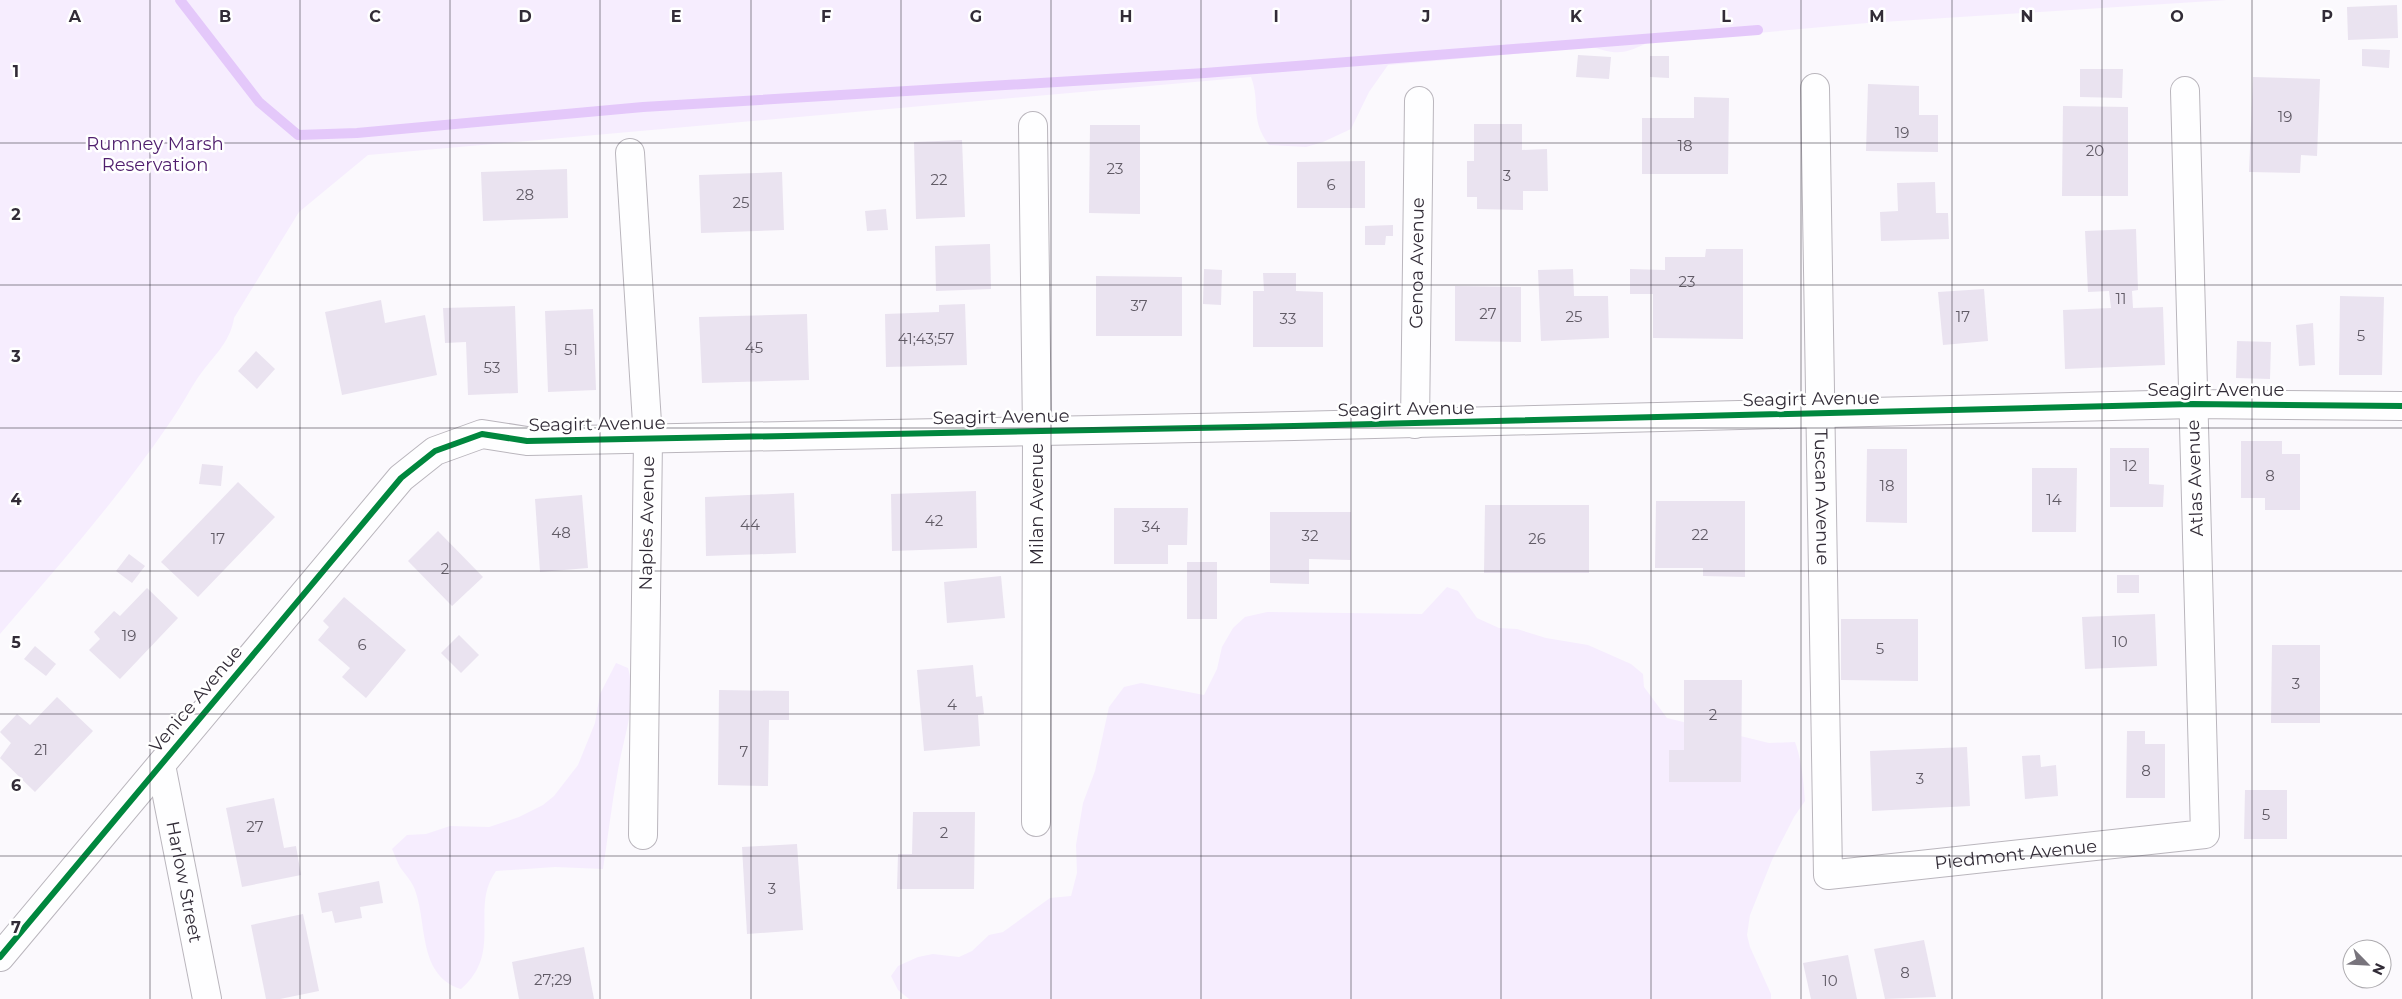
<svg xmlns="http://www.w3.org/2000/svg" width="2402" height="999" font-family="Montserrat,sans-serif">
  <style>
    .green { fill: #f6edfe }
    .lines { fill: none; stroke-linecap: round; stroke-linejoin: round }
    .stream { stroke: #e4c8fa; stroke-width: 10 }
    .building { fill: #eae3f0 }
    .street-casing { stroke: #bab6bd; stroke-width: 30 }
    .street { stroke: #fefeff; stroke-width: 28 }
    .cycleway-casing { stroke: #fff; stroke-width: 9 }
    .cycleway { stroke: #00873e; stroke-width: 6 }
    .grid { fill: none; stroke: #322c37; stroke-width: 1; stroke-opacity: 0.55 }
    .labels { text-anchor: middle; stroke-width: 5; stroke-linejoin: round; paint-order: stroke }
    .number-label { font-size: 15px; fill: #615b66 }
    .park-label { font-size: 18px; fill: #4f1e6d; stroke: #fff }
    .street-label { font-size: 18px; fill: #322c37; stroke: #fff }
    .grid-label { font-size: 16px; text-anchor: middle; font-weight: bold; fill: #322c37; stroke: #fff; stroke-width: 5; stroke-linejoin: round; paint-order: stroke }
  </style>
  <rect width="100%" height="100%" fill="#fbf9fd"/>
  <!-- green -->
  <g class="green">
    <path d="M0 0H2227L1867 23 1647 43C1624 54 1617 55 1593 47L1388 65 1369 92 1351 129 1323 142 1306 147 1269 145C1249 118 1261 103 1251 77L368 155 299 212 234 318C230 344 211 358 197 379 189 391 182 405 173 418 122 494 60 564 0 634Z"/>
    <path d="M1447 587 1458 591 1477 618 1499 628 1517 629 1546 638 1588 645 1631 664 1643 674 1644 687 1667 718 1769 743 1795 742C1801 757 1804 785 1805 801L1794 817 1772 860 1750 915 1747 935 1750 947 1771 994V999H909L898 990 891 976 898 966 918 957 933 954 959 957 972 951 989 935 1003 932 1050 898 1071 896 1077 873 1076 845 1083 803 1095 771 1109 707 1124 687 1141 683 1204 695 1217 669 1222 647 1233 628 1245 617 1267 612 1422 614Z"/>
    <path d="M616 663 628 668C638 702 624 735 618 770 612 802 608 836 603 869L555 867 496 871C469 908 504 952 461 989 419 976 427 927 416 893 413 882 406 876 400 867 397 862 395 855 392 849L407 835 426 834 450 826 489 827 519 817 543 805 554 796 578 765 595 723 600 694Z"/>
  </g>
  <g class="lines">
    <!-- stream -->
    <path class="stream" d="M180 0 259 102 298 135 357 133 643 107 1205 73 1758 30"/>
  </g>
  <!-- building -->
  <g class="building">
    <path d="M2397 5 2398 38 2348 40 2347 7Z"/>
    <path d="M2362 49 2390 50 2389 68 2362 66Z"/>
    <path d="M1578 55 1611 57 1609 79 1576 77Z"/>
    <path d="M1650 56H1669V78L1650 77Z"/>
    <path d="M2080 69H2123L2122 98 2080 97Z"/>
    <path d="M2253 77 2320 79 2317 156 2301 155 2300 173 2249 172Z"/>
    <path d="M1868 84 1919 86V115H1938V152L1866 151Z"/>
    <path d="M1694 97 1729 98 1728 174H1642V118H1694Z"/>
    <path d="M2063 106 2128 107V196H2062Z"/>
    <path d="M1474 124H1522V150L1547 149 1548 191H1523V210L1477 209V197H1467V161H1474Z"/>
    <path d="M1090 125H1140V214L1089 213Z"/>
    <path d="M962 140 965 217 916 219 914 142Z"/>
    <path d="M1365 161V208H1297V162Z"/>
    <path d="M567 169 568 218 483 221 481 172Z"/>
    <path d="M782 172 784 230 701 233 699 175Z"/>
    <path d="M1935 182 1936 213H1948L1949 239 1881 241 1880 212 1898 211 1897 183Z"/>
    <path d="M886 209 888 230 867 231 865 211Z"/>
    <path d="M1393 225V236H1386L1385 245H1365V226Z"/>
    <path d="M2136 229 2138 290 2132 291 2133 308 2163 307 2165 365 2065 369 2063 310 2111 308 2109 291 2088 292 2085 231Z"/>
    <path d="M990 244 991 289 936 291 935 246Z"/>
    <path d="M1706 249H1743V339L1653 338V294H1630V269L1665 270V257H1705Z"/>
    <path d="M1204 269 1222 270 1221 305 1203 304Z"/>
    <path d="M1573 269 1574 296H1608L1609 338 1541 341 1538 270Z"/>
    <path d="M1263 273H1296V291L1323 292V347H1253V291H1264Z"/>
    <path d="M1096 276 1182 277V336H1096Z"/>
    <path d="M1455 286 1521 287V342L1455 341Z"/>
    <path d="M1984 289 1988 341 1943 345 1938 292Z"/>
    <path d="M2340 296 2384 297 2382 375H2339Z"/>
    <path d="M381 300 385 323 425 315 437 375 342 395 325 312Z"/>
    <path d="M965 304 967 365 886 367 885 314 939 312V305Z"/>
    <path d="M515 306 518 393 468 395 466 342 445 343 443 308Z"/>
    <path d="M593 309 596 390 548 392 545 311Z"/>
    <path d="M807 314 809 380 702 383 699 317Z"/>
    <path d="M2313 323 2315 365 2299 366 2296 325Z"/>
    <path d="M2237 341 2271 342 2270 379 2236 378Z"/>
    <path d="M256 351 275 369 257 389 238 371Z"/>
    <path d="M2241 441H2282V454H2300V510H2265V498H2241Z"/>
    <path d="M2110 448H2149V484L2164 485 2163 507H2110Z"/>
    <path d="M1867 449H1907V523L1866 522Z"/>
    <path d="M202 464 223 466 221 486 199 484Z"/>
    <path d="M2032 468H2077L2076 532H2032Z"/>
    <path d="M238 482 275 517 198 597 161 562Z"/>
    <path d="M976 491 977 548 892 551 891 494Z"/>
    <path d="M794 493 796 553 706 556 705 497Z"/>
    <path d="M582 495 588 568 540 572 535 499Z"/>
    <path d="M1656 501H1745V577L1703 576V568H1655Z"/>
    <path d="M1485 505H1589V573H1484Z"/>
    <path d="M1114 508H1188L1187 545H1168V564H1114Z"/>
    <path d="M1270 512H1351V560L1309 559V584L1270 583Z"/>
    <path d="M438 531 483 577 452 606 408 561Z"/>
    <path d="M129 554 145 566 132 583 116 571Z"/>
    <rect x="1187" y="562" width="30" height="57"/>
    <rect x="2117" y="575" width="22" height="18"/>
    <path d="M1001 576 1005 618 947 623 944 582Z"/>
    <path d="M147 588 178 618 120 679 89 650 100 639 94 632 114 611 120 616Z"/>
    <path d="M344 597 406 650 366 698 342 677 350 668 318 640 329 627 323 621Z"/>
    <path d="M2155 614 2157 666 2085 669 2082 617Z"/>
    <path d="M1841 619H1918V681L1841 680Z"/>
    <path d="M459 635 479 655 461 673 441 653Z"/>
    <path d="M2272 645H2320V723H2271Z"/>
    <path d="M35 646 56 664 46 676 24 659Z"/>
    <path d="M973 665 976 697 982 696 984 714 978 715 980 746 924 751 917 670Z"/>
    <path d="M1684 680H1742L1741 782H1669V750H1684Z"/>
    <path d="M719 690 789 691V720H769L768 786 718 785Z"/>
    <path d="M57 697 93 731 35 792 0 758 11 743 0 732 17 714 30 725Z"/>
    <path d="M2127 731H2145V744H2165V798H2126Z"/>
    <path d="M1967 747 1970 806 1872 811 1870 751Z"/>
    <path d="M2040 755 2041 767 2056 765 2058 796 2025 799 2022 756Z"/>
    <path d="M2245 790H2287V839H2244Z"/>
    <path d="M274 798 284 848 296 846 301 875 242 887 226 808Z"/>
    <path d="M913 812H975L974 889H897L898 854H912Z"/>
    <path d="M797 844 803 930 747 934 742 847Z"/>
    <path d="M379 881 383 903 360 907 362 918 335 923 332 911 322 913 318 893Z"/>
    <path d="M303 914 319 991 280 999H266L251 925Z"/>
    <path d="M1924 940 1936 997 1885 999 1874 949Z"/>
    <path d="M584 947 594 999H519L512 962Z"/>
    <path d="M1848 955 1857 999H1811L1803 963Z"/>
  </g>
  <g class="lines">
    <defs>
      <g id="street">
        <path id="s1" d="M1815 88 1828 875 2205 834 2185 91"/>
        <path d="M1033 126 1037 431 1036 822"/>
        <path d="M630 153 648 439 643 835"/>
        <path id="s2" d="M1415 424 1419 101"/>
        <path id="s3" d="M161 765 207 999"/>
        <path d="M0 957 401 478 435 451 482 434 527 441 1294 426 2193 404 2402 406"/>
      </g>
    </defs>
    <!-- street casing -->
    <use href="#street" class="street-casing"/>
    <!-- street -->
    <use href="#street" class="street"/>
    <defs>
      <path id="cycleway" d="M0 957 401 478 435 451 482 434 527 441 1294 426 2193 404 2402 406"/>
    </defs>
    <!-- cycleway casing -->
    <use href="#cycleway" class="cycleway-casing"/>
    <!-- cycleway -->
    <use href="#cycleway" class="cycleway"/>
  </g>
  <!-- grid -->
  <path class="grid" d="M150 0V999M300 0V999M450 0V999M600 0V999M751 0V999M901 0V999M1051 0V999M1201 0V999M1351 0V999M1501 0V999M1651 0V999M1801 0V999M1952 0V999M2102 0V999M2252 0V999M0 143H2402M0 285H2402M0 428H2402M0 571H2402M0 714H2402M0 856H2402"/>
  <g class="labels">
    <!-- number labels -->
    <g class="number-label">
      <text x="2285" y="122">19</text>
      <text x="1902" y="138">19</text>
      <text x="1685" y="151">18</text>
      <text x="2095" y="156">20</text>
      <text x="1115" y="174">23</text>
      <text x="1507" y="181">3</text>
      <text x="939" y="185">22</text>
      <text x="1331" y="190">6</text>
      <text x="525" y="200">28</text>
      <text x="741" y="208">25</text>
      <text x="1687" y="287">23</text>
      <text x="2121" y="304">11</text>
      <text x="1139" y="311">37</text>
      <text x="1488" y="319">27</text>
      <text x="1574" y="322">25</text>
      <text x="1963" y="322">17</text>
      <text x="1288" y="324">33</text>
      <text x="2361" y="341">5</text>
      <text x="926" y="344">41;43;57</text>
      <text x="754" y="353">45</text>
      <text x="571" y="355">51</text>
      <text x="492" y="373">53</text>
      <text x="2130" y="471">12</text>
      <text x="2270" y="481">8</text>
      <text x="1887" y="491">18</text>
      <text x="2054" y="505">14</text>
      <text x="934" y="526">42</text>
      <text x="750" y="530">44</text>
      <text x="1151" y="532">34</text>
      <text x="561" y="538">48</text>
      <text x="1700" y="540">22</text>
      <text x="1310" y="541">32</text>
      <text x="218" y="544">17</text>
      <text x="1537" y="544">26</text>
      <text x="445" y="574">2</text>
      <text x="129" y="641">19</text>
      <text x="2120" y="647">10</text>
      <text x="362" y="650">6</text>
      <text x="1880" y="654">5</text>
      <text x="2296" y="689">3</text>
      <text x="952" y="710">4</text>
      <text x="1713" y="720">2</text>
      <text x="41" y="755">21</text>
      <text x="744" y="757">7</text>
      <text x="2146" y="776">8</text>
      <text x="1920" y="784">3</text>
      <text x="2266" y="820">5</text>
      <text x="255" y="832">27</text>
      <text x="944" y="838">2</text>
      <text x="772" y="894">3</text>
      <text x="1905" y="978">8</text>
      <text x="553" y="985">27;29</text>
      <text x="1830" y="986">10</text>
    </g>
    <!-- park labels -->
    <g class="park-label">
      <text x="155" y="150">Rumney Marsh<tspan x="155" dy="21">Reservation</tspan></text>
    </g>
    <!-- street labels -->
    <g class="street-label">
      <text dy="6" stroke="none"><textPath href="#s2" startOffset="161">Genoa Avenue</textPath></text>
      <text x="2216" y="396">Seagirt Avenue</text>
      <text transform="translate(1811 399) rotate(-1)" y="6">Seagirt Avenue</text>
      <text transform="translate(1406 409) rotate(-1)" y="6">Seagirt Avenue</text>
      <text transform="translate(1001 417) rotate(-1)" y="6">Seagirt Avenue</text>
      <text transform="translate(597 424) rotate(-1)" y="6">Seagirt Avenue</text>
      <text transform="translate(2195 478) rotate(-92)" y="6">Atlas Avenue</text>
      <text dy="6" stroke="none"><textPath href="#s1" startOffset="409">Tuscan Avenue</textPath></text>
      <text transform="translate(1037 504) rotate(-90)" y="6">Milan Avenue</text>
      <text transform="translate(647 523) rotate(-89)" y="6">Naples Avenue</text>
      <text transform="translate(196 699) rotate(-50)" y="6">Venice Avenue</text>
      <text dy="6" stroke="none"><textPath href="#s1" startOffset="976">Piedmont Avenue</textPath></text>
      <text dy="6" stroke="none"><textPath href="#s3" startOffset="119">Harlow Street</textPath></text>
    </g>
  </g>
  <g class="grid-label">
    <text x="75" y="22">A</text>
    <text x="225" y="22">B</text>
    <text x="375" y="22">C</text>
    <text x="525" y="22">D</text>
    <text x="676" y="22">E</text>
    <text x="826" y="22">F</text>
    <text x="976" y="22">G</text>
    <text x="1126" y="22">H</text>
    <text x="1276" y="22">I</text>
    <text x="1426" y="22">J</text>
    <text x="1576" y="22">K</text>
    <text x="1726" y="22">L</text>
    <text x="1877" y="22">M</text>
    <text x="2027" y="22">N</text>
    <text x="2177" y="22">O</text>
    <text x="2327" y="22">P</text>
    <text x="16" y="77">1</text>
    <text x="16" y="220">2</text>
    <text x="16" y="362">3</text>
    <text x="16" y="505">4</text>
    <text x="16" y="648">5</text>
    <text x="16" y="791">6</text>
    <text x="16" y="933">7</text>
  </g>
  <!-- north arrow -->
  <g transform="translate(2367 964) rotate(114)"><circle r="24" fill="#ffffff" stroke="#adabaf"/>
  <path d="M0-4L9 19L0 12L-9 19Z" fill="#78747c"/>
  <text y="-8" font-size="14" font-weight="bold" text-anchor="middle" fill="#322c37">N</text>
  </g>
</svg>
